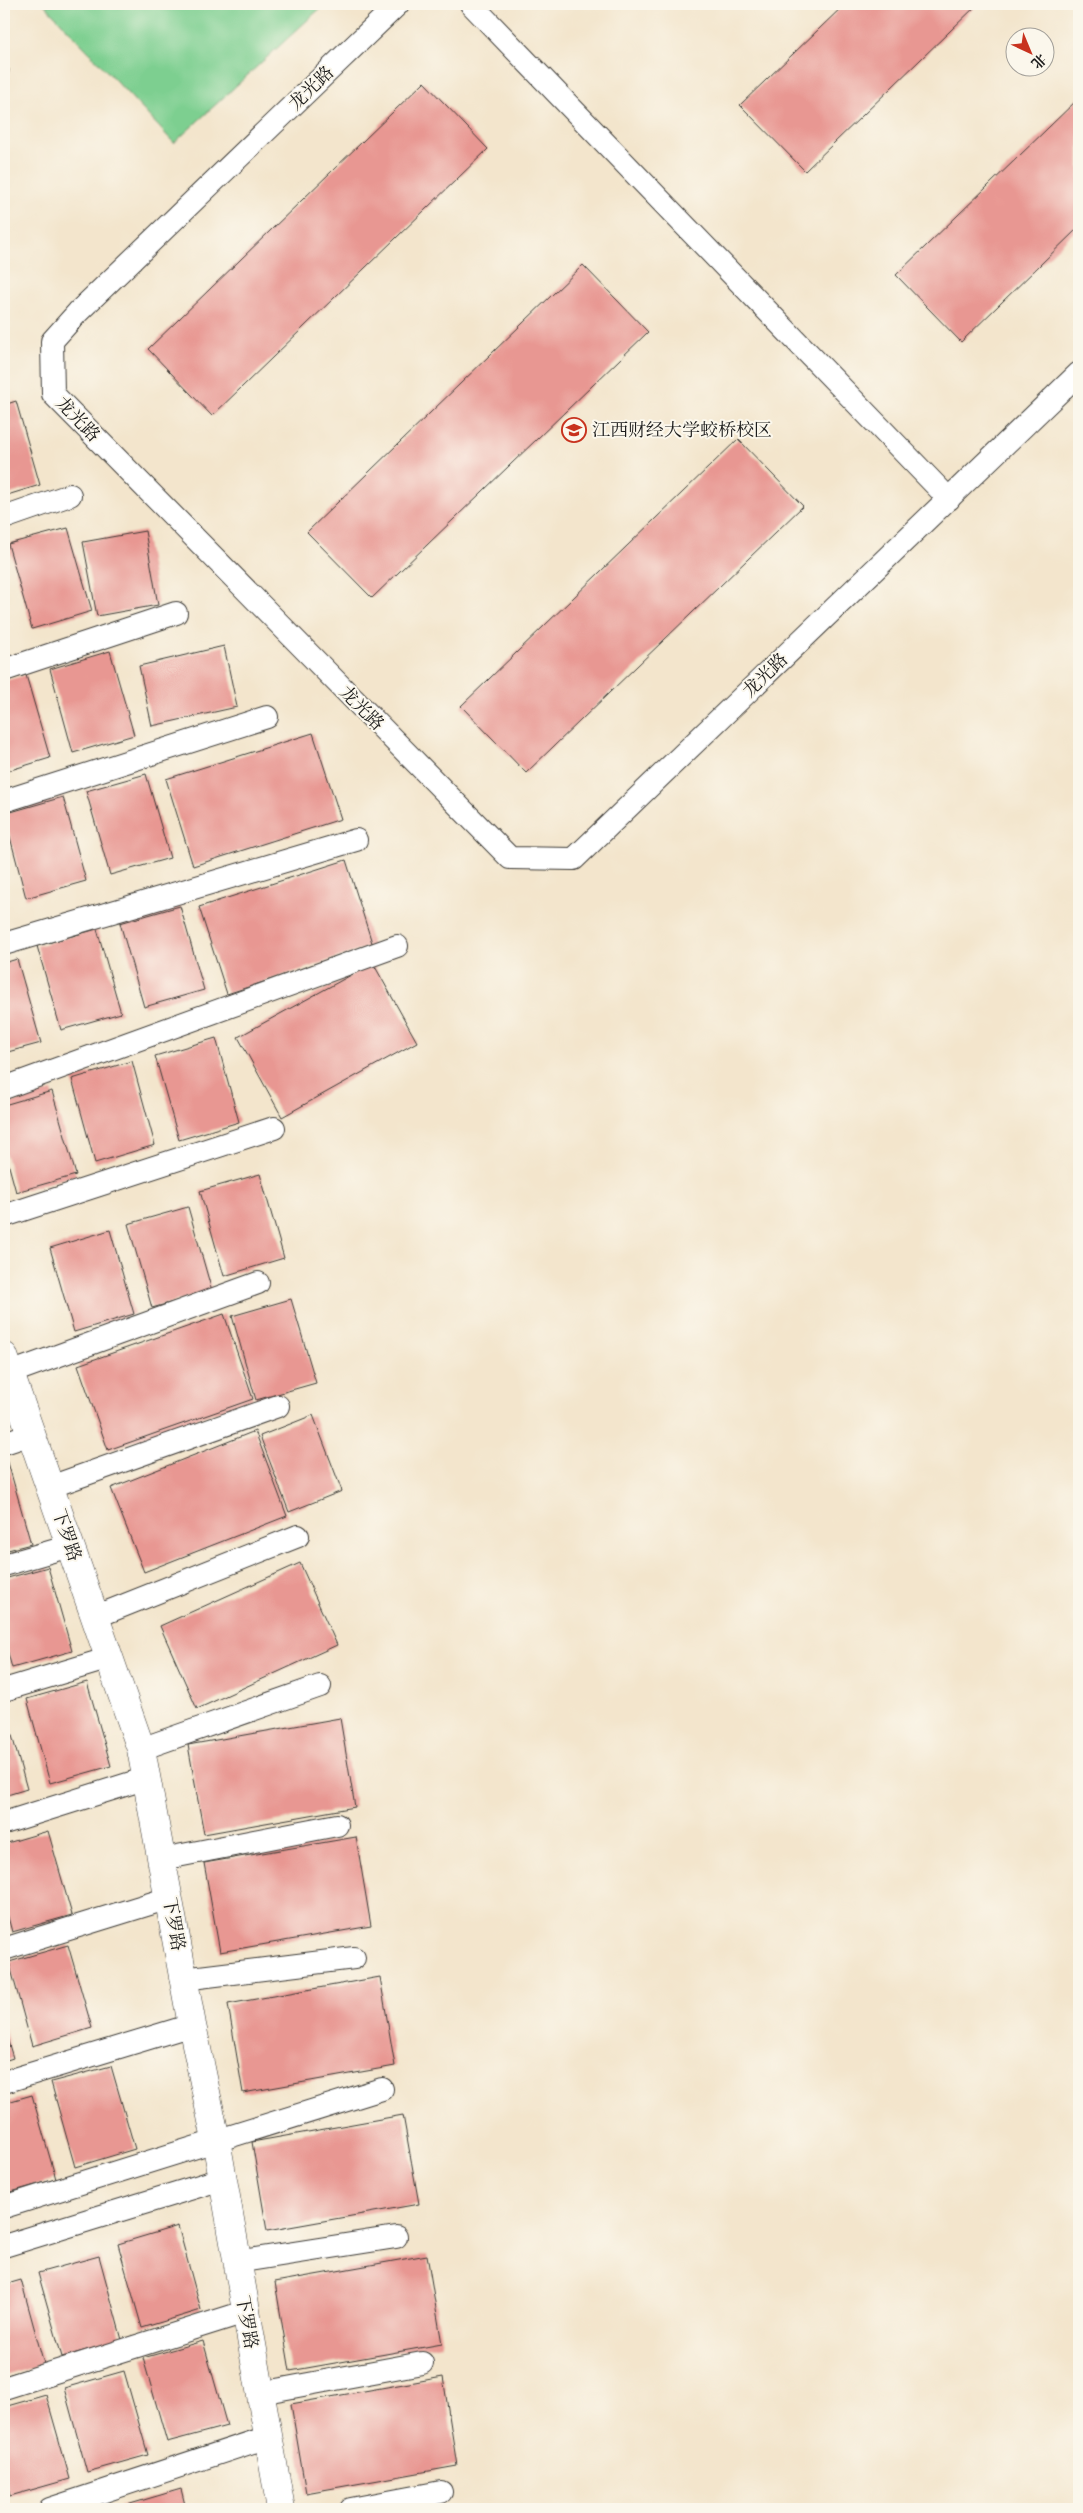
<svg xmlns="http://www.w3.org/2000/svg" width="1083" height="2513" font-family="Vollkorn,'Noto Serif SC',serif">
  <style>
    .green { fill: #7dcf90; stroke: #4c7656 }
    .building { fill: #e89792 }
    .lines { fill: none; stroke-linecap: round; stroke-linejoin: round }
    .lane-casing { stroke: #3c3a36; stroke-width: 24 }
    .street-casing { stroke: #3c3a36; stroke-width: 29 }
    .lane { stroke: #fff; stroke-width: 22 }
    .street { stroke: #fff; stroke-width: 28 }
    .labels { text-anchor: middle; stroke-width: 4; stroke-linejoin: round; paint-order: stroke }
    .street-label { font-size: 18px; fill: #1c1c1c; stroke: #fbf7ec }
    .poi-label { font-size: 18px; fill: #1c1c1c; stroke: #fbf7ec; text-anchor: start }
  </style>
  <rect width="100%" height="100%" fill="#fbf7ec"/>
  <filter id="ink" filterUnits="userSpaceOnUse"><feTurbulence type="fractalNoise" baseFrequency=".02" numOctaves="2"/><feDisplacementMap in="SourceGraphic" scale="10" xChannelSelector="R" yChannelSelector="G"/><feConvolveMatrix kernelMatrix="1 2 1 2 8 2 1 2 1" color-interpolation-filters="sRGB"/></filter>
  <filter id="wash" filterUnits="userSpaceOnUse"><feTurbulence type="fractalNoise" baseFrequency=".0096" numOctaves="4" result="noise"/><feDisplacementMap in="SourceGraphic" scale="20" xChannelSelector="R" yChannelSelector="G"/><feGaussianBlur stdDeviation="1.12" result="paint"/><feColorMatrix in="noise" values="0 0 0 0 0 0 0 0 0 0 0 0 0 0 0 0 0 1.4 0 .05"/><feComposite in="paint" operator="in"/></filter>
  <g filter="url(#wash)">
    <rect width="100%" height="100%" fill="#f3e5cc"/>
    <!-- green -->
    <path class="green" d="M44 4H325L174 143Z"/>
    <g id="blocks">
      <!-- building -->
      <g class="building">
        <path d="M4 4H9L5 41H4Z"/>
        <path d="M845 4H978L805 171 740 105Z"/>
        <path d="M4 69H9L5 110H4Z"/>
        <path d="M424 82 488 149 212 416 148 349Z"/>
        <path d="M1079 98V227L961 342 896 275Z"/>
        <path d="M583 265 648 332 372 598 307 532Z"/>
        <path d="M16 401 40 485 4 496V405Z"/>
        <path d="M738 439 803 506 526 773 461 706Z"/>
        <path d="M68 528 92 611 32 629 8 544Z"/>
        <path d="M145 531 158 605 97 616 83 542Z"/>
        <path d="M4 621 8 634 4 635Z"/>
        <path d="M224 646 237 707 152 726 139 666Z"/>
        <path d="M110 651 134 735 73 753 50 669Z"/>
        <path d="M26 675 50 758 4 772V681Z"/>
        <path d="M313 733 341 819 193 866 166 779Z"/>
        <path d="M146 774 170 858 110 875 86 791Z"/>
        <path d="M63 797 86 881 26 898 4 814Z"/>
        <path d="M346 860 373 946 227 994 199 907Z"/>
        <path d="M180 906 204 990 144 1007 120 923Z"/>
        <path d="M97 929 121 1013 61 1030 37 946Z"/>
        <path d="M17 959 41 1043 4 1053V963Z"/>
        <path d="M373 963 417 1042 282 1117 238 1037Z"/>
        <path d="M216 1038 239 1122 179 1140 155 1056Z"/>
        <path d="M132 1061 155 1145 95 1163 72 1079Z"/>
        <path d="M52 1091 76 1175 16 1192 4 1148V1105Z"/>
        <path d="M260 1174 284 1258 224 1276 200 1191Z"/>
        <path d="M188 1207 212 1291 152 1308 128 1224Z"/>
        <path d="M110 1230 134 1314 74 1332 50 1248Z"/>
        <path d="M291 1299 316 1383 256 1400 232 1316Z"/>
        <path d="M224 1314 253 1399 108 1450 78 1365Z"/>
        <path d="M313 1415 342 1491 289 1512 260 1436Z"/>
        <path d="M255 1431 287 1516 144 1572 111 1488Z"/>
        <path d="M7 1459 31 1544 4 1551V1460Z"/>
        <path d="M300 1563 337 1645 197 1709 160 1626Z"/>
        <path d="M48 1567 72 1651 12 1668 4 1638V1579Z"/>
        <path d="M87 1682 111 1766 50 1783 27 1699Z"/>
        <path d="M4 1707 27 1789 4 1796Z"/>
        <path d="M340 1718 355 1807 204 1834 188 1745Z"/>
        <path d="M48 1831 72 1915 12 1932 4 1902V1844Z"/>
        <path d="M356 1837 371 1926 220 1952 204 1863Z"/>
        <path d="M68 1945 92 2028 32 2046 9 1962Z"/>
        <path d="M380 1977 395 2066 243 2093 228 2004Z"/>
        <path d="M4 2028 13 2058 4 2061Z"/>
        <path d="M111 2066 135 2149 75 2167 51 2082Z"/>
        <path d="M32 2095 56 2179 4 2194V2103Z"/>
        <path d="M403 2115 419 2204 267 2231 252 2142Z"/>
        <path d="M178 2226 201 2310 142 2328 118 2244Z"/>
        <path d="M427 2255 442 2344 290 2371 275 2282Z"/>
        <path d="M99 2256 122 2340 62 2357 38 2273Z"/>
        <path d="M21 2280 44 2364 4 2376V2285Z"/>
        <path d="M203 2341 227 2426 167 2442 143 2358Z"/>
        <path d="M124 2371 148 2455 87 2472 64 2388Z"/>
        <path d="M443 2377 457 2466 306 2493 291 2404Z"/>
        <path d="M46 2395 70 2479 10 2496 4 2474V2407Z"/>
        <path d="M181 2489 186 2509H121L120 2507Z"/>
      </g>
    </g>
  </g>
  <g filter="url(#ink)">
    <use href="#blocks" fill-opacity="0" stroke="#3c3a36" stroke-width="1"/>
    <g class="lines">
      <defs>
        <g id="lane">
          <path d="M398 4 78 312 52 341 53 394 510 858 574 859 1079 373"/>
          <path d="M471 4 949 499"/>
          <path d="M4 518 70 495"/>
          <path d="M4 670 176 613"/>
          <path d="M4 801 267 717"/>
          <path d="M4 944 356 840"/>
          <path d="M4 1088 397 946"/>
          <path d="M4 1216 274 1128"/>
          <path d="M10 1373 258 1283"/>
          <path d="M4 1443 31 1434"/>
          <path d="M50 1487 278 1406"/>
          <path d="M4 1565 70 1546"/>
          <path d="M95 1617 298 1536"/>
          <path d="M4 1690 110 1658"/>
          <path d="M141 1749 320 1686"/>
          <path d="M4 1823 147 1778"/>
          <path d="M162 1859 337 1825"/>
          <path d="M4 1949 169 1898"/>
          <path d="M183 1979 354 1958"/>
          <path d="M4 2082 192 2025"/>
          <path d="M4 2207 382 2089"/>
          <path d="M4 2246 222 2179"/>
          <path d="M236 2262 396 2237"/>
          <path d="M4 2388 245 2312"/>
          <path d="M260 2393 422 2363"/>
          <path d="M50 2509 268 2437"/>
          <path d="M351 2509 441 2492"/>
        </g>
        <path id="street" d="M4 1356 141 1749 192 2025 216 2140 281 2509"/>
      </defs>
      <!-- lane casing -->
      <use href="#lane" class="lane-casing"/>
      <!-- street casing -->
      <use href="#street" class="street-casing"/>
      <!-- lane -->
      <use href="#lane" class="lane"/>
      <!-- street -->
      <use href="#street" class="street"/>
    </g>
  </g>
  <!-- icons -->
  <defs>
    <symbol id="university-ring" viewBox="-11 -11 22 22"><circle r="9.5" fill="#fbf7ec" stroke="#c8321e" stroke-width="1.5"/><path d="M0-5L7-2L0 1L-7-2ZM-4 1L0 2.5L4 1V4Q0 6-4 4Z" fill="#c8321e"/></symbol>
  </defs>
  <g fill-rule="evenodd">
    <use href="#university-ring" x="560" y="416" width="28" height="28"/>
  </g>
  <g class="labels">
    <!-- street labels -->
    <g class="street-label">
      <text transform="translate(311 88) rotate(-44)" y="6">龙光路</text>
      <text transform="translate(78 419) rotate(46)" y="6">龙光路</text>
      <text transform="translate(765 675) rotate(-44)" y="6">龙光路</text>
      <text transform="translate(362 708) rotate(45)" y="6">龙光路</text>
      <text transform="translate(67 1535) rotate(71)" y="6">下罗路</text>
      <text transform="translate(174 1924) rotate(80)" y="6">下罗路</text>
      <text transform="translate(247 2322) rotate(80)" y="6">下罗路</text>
    </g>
    <!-- poi labels -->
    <g class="poi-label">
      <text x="592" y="436">江西财经大学蛟桥校区</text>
    </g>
  </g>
  <!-- margin -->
  <rect width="1083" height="2513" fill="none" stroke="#fbf7ec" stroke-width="20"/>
  <!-- north arrow -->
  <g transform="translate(1030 52) rotate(136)"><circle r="24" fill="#fbf7ec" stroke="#a29f99"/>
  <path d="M0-4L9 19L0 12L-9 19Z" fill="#c8321e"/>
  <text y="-8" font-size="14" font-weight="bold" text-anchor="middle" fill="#1c1c1c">北</text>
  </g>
</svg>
